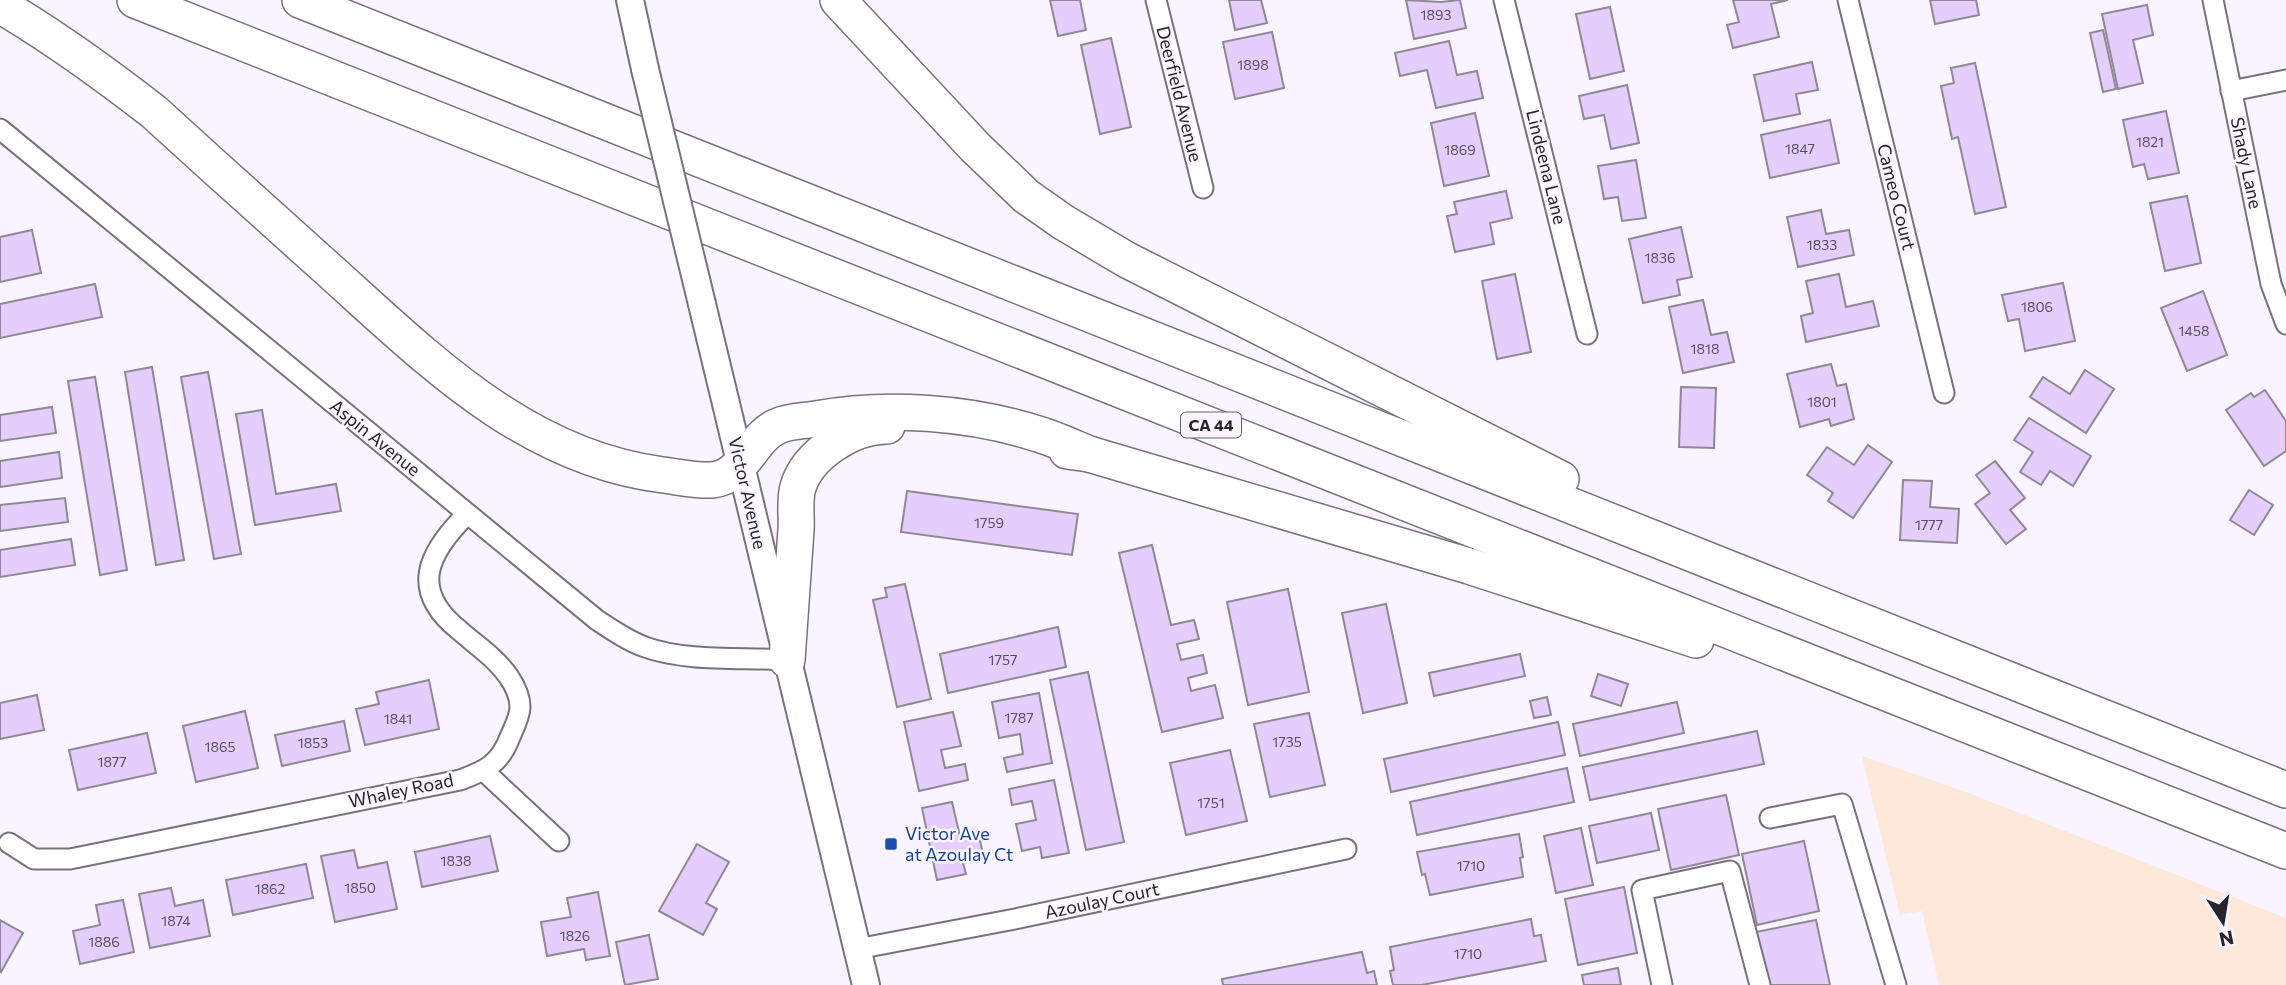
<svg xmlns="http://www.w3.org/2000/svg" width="2286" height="985" font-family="Commissioner,sans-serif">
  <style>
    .commercial { fill: #fde8da }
    .building { fill: #e5cefc; stroke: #8f8995; stroke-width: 2 }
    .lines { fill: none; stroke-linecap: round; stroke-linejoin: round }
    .street-casing { stroke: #78727e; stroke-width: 23 }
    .secondary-casing { stroke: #78727e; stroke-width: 30 }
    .highway-casing { stroke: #78727e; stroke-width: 38 }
    .street { stroke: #fff; stroke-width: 19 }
    .secondary { stroke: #fff; stroke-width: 26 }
    .highway { stroke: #fff; stroke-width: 35 }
    .secondary-bridge-casing { stroke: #78727e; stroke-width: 30; stroke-linecap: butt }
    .secondary-bridge { stroke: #fff; stroke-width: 26 }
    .transit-dot { fill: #1a4fb4; stroke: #f9f4ff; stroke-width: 2.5 }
    .labels { text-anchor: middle; stroke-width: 5; stroke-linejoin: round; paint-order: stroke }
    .number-label { font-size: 14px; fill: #574f5e }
    .shield { fill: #f9f4ff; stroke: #67636a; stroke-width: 2 }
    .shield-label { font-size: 16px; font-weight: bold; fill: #28252a }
    .street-label { font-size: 18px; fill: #28252a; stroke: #f9f4ff }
    .transit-label { font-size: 18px; fill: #164399; stroke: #f9f4ff; text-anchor: start }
  </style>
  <rect width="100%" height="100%" fill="#f9f4ff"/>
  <!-- commercial -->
  <path class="commercial" d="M1862 756 1966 792 2286 918V985H1939L1922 911 1900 915Z"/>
  <!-- building -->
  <g class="building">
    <path d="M1050 0H1080L1086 30 1058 36Z"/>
    <path d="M1229 0H1261L1267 23 1235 30Z"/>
    <path d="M1406 0 1441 2 1460 0 1466 28 1414 39Z"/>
    <path d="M1733 0H1788L1771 4 1779 37 1733 48 1727 25 1739 22Z"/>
    <path d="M1930 0H1976L1979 15 1935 24Z"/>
    <path d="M2147 5 2153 35 2133 40 2143 83 2118 89 2102 14Z"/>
    <path d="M1610 7 1624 71 1590 79 1576 14Z"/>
    <path d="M2103 30 2116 89 2103 92 2090 33Z"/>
    <path d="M1272 32 1284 88 1235 99 1223 42Z"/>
    <path d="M1111 38 1131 127 1100 134 1081 45Z"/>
    <path d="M1449 41 1457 75 1477 71 1483 98 1436 108 1427 70 1400 76 1395 53Z"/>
    <path d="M1812 62 1818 90 1796 94 1800 114 1764 121 1754 75Z"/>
    <path d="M1975 63 2006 207 1975 214 1958 137 1952 139 1941 86 1954 83 1951 68Z"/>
    <path d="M1627 85 1639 143 1611 149 1604 115 1584 119 1579 96Z"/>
    <path d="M2166 111 2179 173 2148 179 2144 164 2133 167 2123 120Z"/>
    <path d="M1475 113 1489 176 1444 186 1431 123Z"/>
    <path d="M1830 120 1839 163 1770 178 1761 135Z"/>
    <path d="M1636 160 1646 218 1622 221 1618 197 1604 199 1598 166Z"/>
    <path d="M1506 191 1512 218 1490 223 1494 244 1455 252 1447 216 1457 214 1454 202Z"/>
    <path d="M2187 196 2201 263 2165 271 2150 203Z"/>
    <path d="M1821 210 1826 234 1849 230 1854 255 1798 267 1787 217Z"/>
    <path d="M1681 227 1692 277 1677 280 1680 295 1643 303 1629 239Z"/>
    <path d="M32 230 41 273 0 282V237Z"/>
    <path d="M1515 274 1531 352 1497 359 1482 281Z"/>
    <path d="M1839 274 1846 307 1873 301 1879 326 1806 342 1801 316 1813 313 1806 281Z"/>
    <path d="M2063 283 2075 341 2025 351 2019 319 2008 321 2002 295Z"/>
    <path d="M95 284 102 317 0 338V304Z"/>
    <path d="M2203 291 2227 355 2187 371 2161 308Z"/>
    <path d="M1703 300 1711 335 1727 332 1734 362 1683 373 1669 307Z"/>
    <path d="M1831 364 1837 386 1846 384 1854 419 1831 426 1829 419 1800 427 1787 374Z"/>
    <path d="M152 367 184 560 156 565 125 372Z"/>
    <path d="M2085 370 2114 389 2086 433 2030 397 2043 377 2070 394Z"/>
    <path d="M208 372 241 554 214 559 181 377Z"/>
    <path d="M95 377 127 570 100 575 68 381Z"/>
    <path d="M1681 387 1716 388 1714 448 1679 447Z"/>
    <path d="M2265 390 2286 421V451L2264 466 2226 410 2251 393 2254 397Z"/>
    <path d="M52 407 56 433 0 441V415Z"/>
    <path d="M262 410 276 494 336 484 341 511 255 525 236 414Z"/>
    <path d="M2029 418 2091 456 2073 486 2050 471 2041 485 2020 472 2033 452 2014 440Z"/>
    <path d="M1868 445 1892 462 1853 518 1828 501 1833 493 1807 475 1827 447 1854 465Z"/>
    <path d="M59 452 62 478 0 487V461Z"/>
    <path d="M1995 461 2025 498 2010 510 2026 529 2006 544 1975 504 1990 493 1976 475Z"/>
    <path d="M1903 480 1932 481 1930 507 1959 509 1957 543 1900 540Z"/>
    <path d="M2249 490 2273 505 2254 535 2230 520Z"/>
    <path d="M907 491 1078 514 1072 555 901 532Z"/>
    <path d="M65 498 68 522 0 531V505Z"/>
    <path d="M71 539 75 565 0 577V550Z"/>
    <path d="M1152 545 1171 625 1194 620 1199 639 1177 644 1181 660 1203 655 1207 673 1188 678 1191 691 1215 685 1223 718 1162 732 1119 553Z"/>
    <path d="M905 584 931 699 897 707 873 600 887 597 885 588Z"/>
    <path d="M1288 589 1309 692 1248 705 1227 602Z"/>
    <path d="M1386 604 1407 703 1363 713 1342 613Z"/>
    <path d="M1058 627 1066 667 948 693 940 654Z"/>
    <path d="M1520 654 1525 676 1434 696 1429 673Z"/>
    <path d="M1088 672 1124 842 1086 850 1050 680Z"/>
    <path d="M1598 674 1628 684 1621 706 1591 696Z"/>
    <path d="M429 680 439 729 365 745 356 709 379 704 376 692Z"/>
    <path d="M1039 693 1052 763 1007 772 1004 758 1023 754 1020 734 999 738 992 702Z"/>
    <path d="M37 695 44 730 0 739V703Z"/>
    <path d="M1547 697 1551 715 1534 718 1530 701Z"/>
    <path d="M1677 702 1684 733 1580 756 1573 724Z"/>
    <path d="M245 711 258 768 196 782 183 726Z"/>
    <path d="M953 712 961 746 941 750 945 768 965 764 968 780 919 791 904 722Z"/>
    <path d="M1309 713 1325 785 1270 797 1254 724Z"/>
    <path d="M344 721 350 751 282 766 275 735Z"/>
    <path d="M1558 722 1565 755 1391 792 1384 759Z"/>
    <path d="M1757 731 1764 764 1590 800 1583 767Z"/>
    <path d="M147 733 156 773 78 790 69 750Z"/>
    <path d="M1230 750 1247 821 1186 835 1170 763Z"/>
    <path d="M1567 768 1574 802 1417 835 1410 802Z"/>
    <path d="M1054 780 1069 853 1042 858 1040 847 1022 851 1016 824 1036 820 1032 801 1012 805 1009 789Z"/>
    <path d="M1726 795 1739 855 1671 870 1658 809Z"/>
    <path d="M952 802 960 836 978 832 984 858 963 863 966 874 937 880 922 808Z"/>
    <path d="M1651 813 1659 850 1597 863 1589 826Z"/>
    <path d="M1581 828 1593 885 1556 893 1544 836Z"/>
    <path d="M1519 834 1523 857 1520 858 1523 877 1430 895 1425 874 1422 875 1417 852Z"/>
    <path d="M490 836 498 871 422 887 415 852Z"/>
    <path d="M1804 841 1819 911 1757 925 1742 854Z"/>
    <path d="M697 844 729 862 706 903 717 909 703 935 659 911Z"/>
    <path d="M354 850 358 868 387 862 397 909 335 922 321 856Z"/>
    <path d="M306 864 313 898 233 915 226 880Z"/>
    <path d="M1624 887 1637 953 1578 965 1565 899Z"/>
    <path d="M171 888 175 906 203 900 210 936 150 948 139 894Z"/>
    <path d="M598 892 610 956 586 960 584 949 547 956 541 922 571 917 567 898Z"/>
    <path d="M123 900 134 952 80 964 73 931 100 925 96 905Z"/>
    <path d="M1531 919 1534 936 1541 935 1546 961 1422 985H1393L1390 971 1394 970 1390 947Z"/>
    <path d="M0 920 23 933 1 972 0 971Z"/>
    <path d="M1816 920 1830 985H1767L1756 932Z"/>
    <path d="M649 935 658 979 625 985 616 942Z"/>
    <path d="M1362 952 1367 973 1374 971 1377 985H1223L1222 979Z"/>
    <path d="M1618 968 1621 985H1584L1582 975Z"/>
  </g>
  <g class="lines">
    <defs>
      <g id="street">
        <path d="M1156 0 1203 188"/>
        <path d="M1504 0 1587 334"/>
        <path d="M1848 0 1944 393"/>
        <path d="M2213 0 2271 284 2286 324"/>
        <path d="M2231 91 2286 80"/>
        <path d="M0 129 597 620C612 630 628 641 645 647 686 662 743 657 787 660"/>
        <path d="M485 772 559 841"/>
        <path d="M1770 818 1842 804 1896 985"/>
        <path d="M9 843 34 859H70L460 780C485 771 500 764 510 737 514 728 520 716 520 707 520 696 515 686 509 677 495 657 477 646 459 630 409 590 428 553 466 515"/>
        <path d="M857 949 1015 919 1346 849"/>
        <path d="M1662 985 1642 890 1730 871 1760 985"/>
      </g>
      <g id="secondary">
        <path d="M630 0 645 69"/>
        <path d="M702 304 866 985"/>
      </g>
      <g id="highway">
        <path d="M135 0 2286 851"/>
        <path d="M300 0 2286 790"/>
        <path d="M838 0 975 147 1026 196 1063 222 1127 260 1561 479"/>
        <path d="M0 5C54 37 104 73 154 112 212 165 270 217 329 270 427 358 525 458 663 475 679 477 696 481 712 480 745 477 751 437 778 426 789 421 804 421 816 419 886 406 970 412 1038 434 1055 439 1072 447 1089 454"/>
        <path d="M1067 451 1089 454 1469 566 1696 640"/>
        <path d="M787 660C790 617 793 574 796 530 797 517 794 500 798 487 808 454 852 426 887 426"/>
      </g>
    </defs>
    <!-- street casing -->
    <use href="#street" class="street-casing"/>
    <!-- secondary casing -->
    <use href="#secondary" class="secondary-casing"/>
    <!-- highway casing -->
    <use href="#highway" class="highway-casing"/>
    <!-- street -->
    <use href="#street" class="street"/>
    <!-- secondary -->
    <use href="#secondary" class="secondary"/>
    <!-- highway -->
    <use href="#highway" class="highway"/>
    <defs>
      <path id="secondary-bridge" d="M645 69 702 304"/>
    </defs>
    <!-- secondary-bridge casing -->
    <use href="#secondary-bridge" class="secondary-bridge-casing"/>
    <!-- secondary-bridge -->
    <use href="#secondary-bridge" class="secondary-bridge"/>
  </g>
  <!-- markers -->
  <rect class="transit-dot" x="884" y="837" width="14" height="14" rx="3.5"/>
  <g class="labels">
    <!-- number labels -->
    <g class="number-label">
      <text x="1436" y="20">1893</text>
      <text x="1253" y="70">1898</text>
      <text x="2150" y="147">1821</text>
      <text x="1800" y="154">1847</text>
      <text x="1460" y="155">1869</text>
      <text x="1822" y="250">1833</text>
      <text x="1660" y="263">1836</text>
      <text x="2037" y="312">1806</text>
      <text x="2194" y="336">1458</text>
      <text x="1705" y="354">1818</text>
      <text x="1822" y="407">1801</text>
      <text x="989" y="528">1759</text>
      <text x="1929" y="530">1777</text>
      <text x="1003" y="665">1757</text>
      <text x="1019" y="723">1787</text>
      <text x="398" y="724">1841</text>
      <text x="1287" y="747">1735</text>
      <text x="313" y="748">1853</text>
      <text x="220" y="752">1865</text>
      <text x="112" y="767">1877</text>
      <text x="1211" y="808">1751</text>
      <text x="456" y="866">1838</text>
      <text x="1471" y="871">1710</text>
      <text x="360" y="893">1850</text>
      <text x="270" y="894">1862</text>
      <text x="176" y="926">1874</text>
      <text x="575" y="941">1826</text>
      <text x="104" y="947">1886</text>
      <text x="1468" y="959">1710</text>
    </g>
    <!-- shield labels -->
    <rect class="shield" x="1181" y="412.5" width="60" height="25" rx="5"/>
    <g class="shield-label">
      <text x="1211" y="431">CA 44</text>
    </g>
    <!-- street labels -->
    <g class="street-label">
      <text transform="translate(1179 94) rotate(76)" y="6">Deerfield Avenue</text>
      <text transform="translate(2246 163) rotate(78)" y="6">Shady Lane</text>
      <text transform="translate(1546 167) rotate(76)" y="6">Lindeena Lane</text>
      <text transform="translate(1896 197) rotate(76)" y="6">Cameo Court</text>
      <text transform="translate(375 438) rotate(39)" y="6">Aspin Avenue</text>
      <text transform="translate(747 493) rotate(77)" y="6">Victor Avenue</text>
      <text transform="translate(401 791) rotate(-12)" y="6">Whaley Road</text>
      <text transform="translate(1102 901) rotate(-12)" y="6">Azoulay Court</text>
    </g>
    <!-- transit labels -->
    <g class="transit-label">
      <text x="905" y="840">Victor Ave<tspan x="905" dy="21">at Azoulay Ct</tspan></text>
    </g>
  </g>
  <!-- north arrow -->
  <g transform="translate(2223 922) rotate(168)" stroke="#f9f4ff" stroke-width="5" paint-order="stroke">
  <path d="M0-5L12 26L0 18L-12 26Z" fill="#28252a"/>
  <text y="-10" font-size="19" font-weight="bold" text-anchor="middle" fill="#28252a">N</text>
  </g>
</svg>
